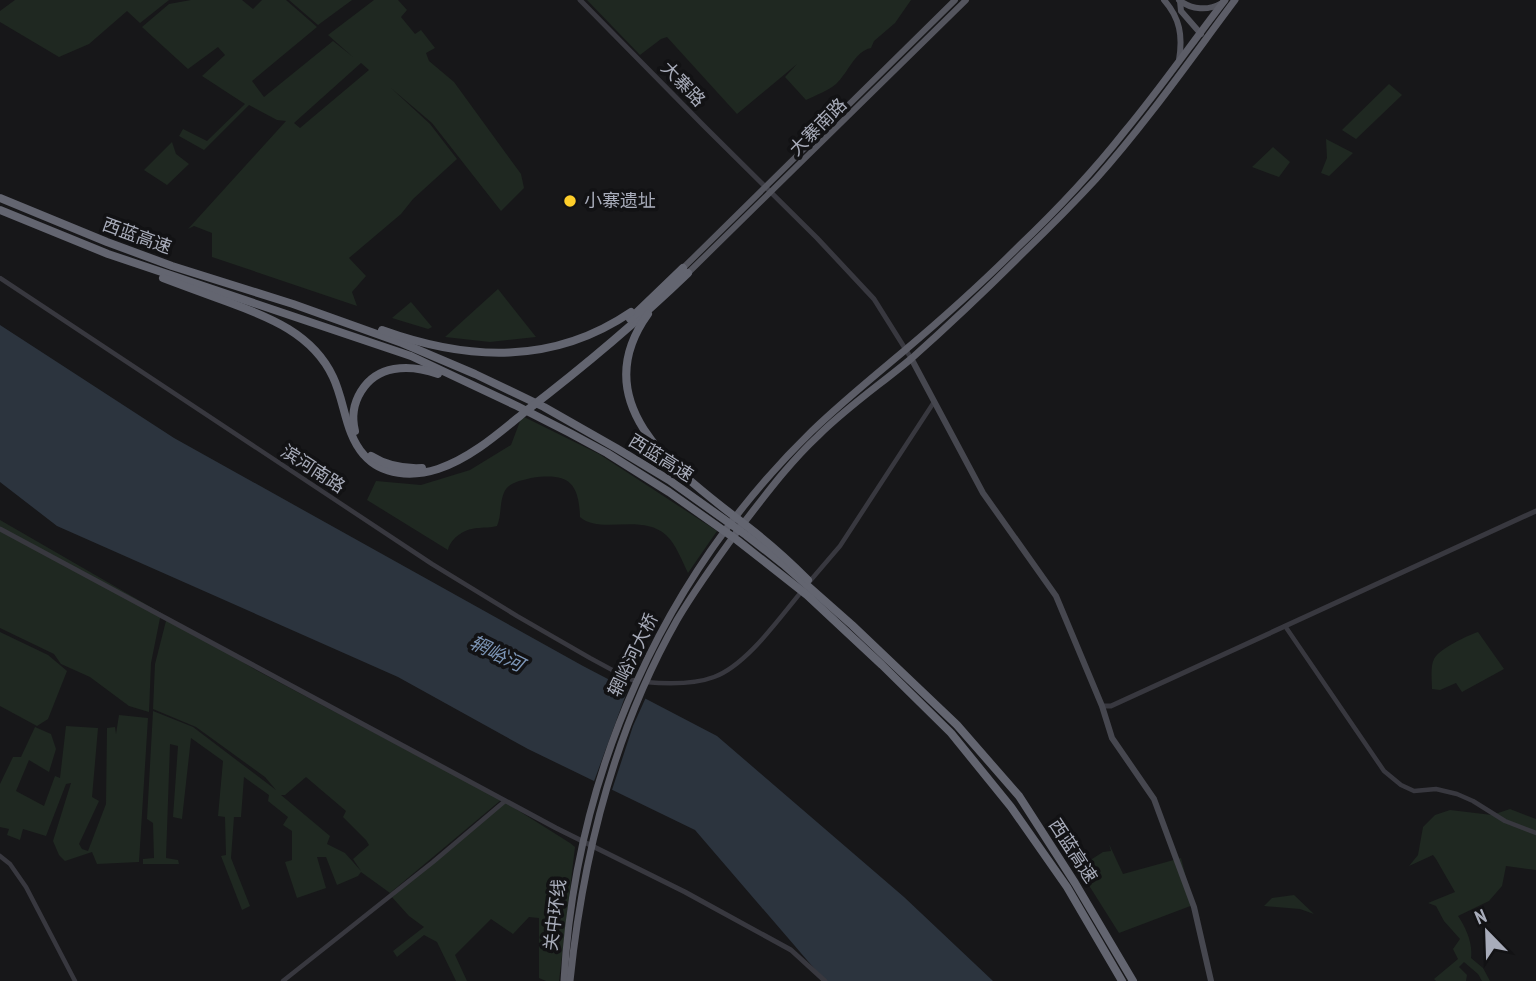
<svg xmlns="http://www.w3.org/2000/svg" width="1536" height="981" font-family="'PT Sans Narrow','Noto Sans SC',sans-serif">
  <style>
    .green { fill: #1f2821; fill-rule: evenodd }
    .water { fill: #2c343e }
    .pier { fill: #171719 }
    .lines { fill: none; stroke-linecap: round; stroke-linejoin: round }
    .minor { stroke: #38383f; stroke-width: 4.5 }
    .tertiary { stroke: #38383f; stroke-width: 5 }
    .secondary { stroke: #46474f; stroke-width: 6 }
    .primary { stroke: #54555e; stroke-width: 6 }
    .trunk { stroke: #5c5d67; stroke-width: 7 }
    .motorway { stroke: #636570; stroke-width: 8 }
    .poi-dot { fill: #fece2a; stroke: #121214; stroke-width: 2.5 }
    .labels { text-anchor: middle; stroke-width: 7; stroke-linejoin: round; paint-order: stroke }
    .street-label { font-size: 18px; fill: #a8acba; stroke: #121214 }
    .poi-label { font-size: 18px; fill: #a8acba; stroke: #121214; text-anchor: start }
    .water-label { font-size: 19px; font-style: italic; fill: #7d96b7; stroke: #121214 }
  </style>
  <rect width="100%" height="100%" fill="#171719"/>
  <!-- green -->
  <g class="green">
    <path d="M15 0H169L140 23 127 11 89 44 59 57 0 22V11Z"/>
    <path d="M191 0H242L253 9 262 0H286L317 27 252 81 264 97 333 41 353 57 328 35 374 0H398L407 10 401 17 415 34 421 30 435 48 426 53 429 61 454 82 521 174 524 188 501 211 432 123 391 88 430 124 457 159 413 199 401 214 349 258 366 276 352 292 357 306 212 257V233L194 226 188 229 286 121 277 120 249 105 204 150 179 136 183 129 207 141 245 104 202 76 225 55 218 47 188 69 142 27 169 4ZM361 63 369 70 300 128 294 123Z"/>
    <path d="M289 0H352L318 25Z"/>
    <path d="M587 0H911L895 23 874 41 871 48C855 51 848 73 836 84 828 91 816 95 806 100L785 77 797 64 737 114 667 37 661 39 640 55Z"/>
    <path d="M1389 84 1402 95 1356 139 1342 130Z"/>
    <path d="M1326 139 1353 153 1329 176 1321 173 1327 158Z"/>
    <path d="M172 142 176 154 189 164 167 185 144 170Z"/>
    <path d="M1273 147 1290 162 1279 177 1252 167Z"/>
    <path d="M498 289 536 337 490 342 445 337Z"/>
    <path d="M411 302 432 327 428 329 392 318Z"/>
    <path d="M522 416 599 454 717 531 688 573C682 561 676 544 666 535 641 513 600 535 580 517 579 480 566 473 531 478 523 480 511 482 506 489 499 499 502 515 497 526 490 528 486 527 479 528 466 528 451 537 448 550L367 500 376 481 421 485 470 470 511 445Z"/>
    <path d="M0 520 161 613 151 663 149 712 129 706 90 677 61 664 54 654 0 628Z"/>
    <path d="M167 617 256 670 501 800 390 893 361 872 358 876 337 885 326 857H317L326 888 297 898 285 862 292 860V831L283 825 288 817 268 801 269 795 244 777 241 817H234L231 858 250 906 242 910 221 856 226 855 225 817 218 816 223 761 191 738 182 819 173 817 178 746 170 744 166 858 178 860 179 864H143V859L154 858 153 823 147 819 153 711 193 727 276 790 265 777 196 727 153 709 155 664ZM306 777 346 811 343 817 366 840 369 845 353 859 361 871 345 853 327 844 330 836 281 795H285Z"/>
    <path d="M0 632 48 655 67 671 48 719 37 726 0 706Z"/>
    <path d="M1478 632 1504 669 1462 692 1456 683 1440 690 1432 689C1432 680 1430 667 1434 659 1440 648 1467 636 1478 632Z"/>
    <path d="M119 715 148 718 139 862 97 864 92 852 65 861 59 855 53 841 71 783 66 784 46 836 23 829 20 840 7 835 9 829 0 827V784L13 757H21L35 727 51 734 56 749 49 772 29 760 16 791 44 806 55 776 60 778 66 726 98 728 92 797 99 801 79 844 82 849 88 851 106 804 107 728 115 727 116 734Z"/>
    <path d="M505 802 570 843 575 847 559 981H546L539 978V918L529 917 513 934 491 919 455 955 467 981H456L437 942 424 935 397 957 393 951 424 927 409 916 391 896Z"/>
    <path d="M1510 809 1536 819V870L1506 866 1502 886 1489 901 1458 916C1466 928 1473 943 1471 958L1483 968 1490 981H1482L1478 974 1464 962 1459 967 1467 975 1466 981H1436L1434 979 1458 959 1453 949 1460 939 1444 921 1436 906 1428 903 1455 892 1436 859 1433 855 1409 866 1418 855 1423 827 1435 815 1450 810 1492 815Z"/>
    <path d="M1109 844 1123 874 1181 858 1193 905 1119 933 1078 868 1103 852 1111 851Z"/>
    <path d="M1294 895 1314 914 1300 909 1264 906 1272 898Z"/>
  </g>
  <!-- water -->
  <path class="water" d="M0 325 174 438 583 666 717 736 904 897 993 981H825L695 830 528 749 398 677 57 526 0 482Z"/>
  <!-- pier -->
  <path class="pier" d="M629 686 647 695 633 726 611 793 593 784Z"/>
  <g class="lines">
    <!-- minor -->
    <g class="minor">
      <path d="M0 278 432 564 517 616 590 658 627 678 636 681"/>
      <path d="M810 581 840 546 934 402"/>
      <path d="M1285 626 1384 771 1401 785 1414 791 1436 789 1457 794 1473 801 1505 821 1536 833"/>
      <path d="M645 682C667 684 693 685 714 677 747 665 780 617 802 591"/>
      <path d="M0 856 10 864 26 887 75 981"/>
      <path d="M283 981 433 862 505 801"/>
    </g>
    <!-- tertiary -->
    <g class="tertiary">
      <path d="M580 0 704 126 817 238 874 299 911 358"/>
      <path d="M0 529 556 828 685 892 791 950 825 981"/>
      <path d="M1102 706H1111L1536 511"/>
    </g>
    <!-- secondary -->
    <path class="secondary" d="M911 358 983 493 1056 596 1102 706 1112 738 1154 799 1194 907 1211 981"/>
    <!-- primary -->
    <g class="primary">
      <path d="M1164 0C1180 18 1183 36 1179 60"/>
      <path d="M1179 0C1192 10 1208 11 1222 3"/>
      <path d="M1180 1 1181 11 1201 34"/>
      <path d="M683 268 955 0"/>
      <path d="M688 273 966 0"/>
    </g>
    <!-- trunk -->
    <g class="trunk">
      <path d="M564 981C575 774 663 576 812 431 841 403 873 377 904 351 943 318 981 284 1017 248 1056 211 1092 173 1125 131 1160 89 1191 44 1225 0"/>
      <path d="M570 981C583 855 614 731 677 620 696 588 717 559 739 529 764 497 788 464 818 436 847 407 881 384 912 358 950 324 987 289 1023 253 1048 229 1073 204 1096 179 1146 123 1190 60 1235 0"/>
    </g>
    <!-- motorway -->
    <g class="motorway">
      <path d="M0 198 107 242 172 266 293 304 402 343 475 374 544 407 616 448 669 480 746 535 783 564 852 625 957 725 1019 796 1075 883 1133 981"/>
      <path d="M0 210 108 254 411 356 517 406 570 433 607 453 669 492 737 540 807 595 882 665 951 733 1011 807 1067 887 1122 981"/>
      <path d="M163 278C184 286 206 294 228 302 269 317 313 334 333 377 345 402 345 434 364 455 382 476 413 477 438 469 471 458 499 433 526 411 582 368 637 322 688 273"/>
      <path d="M648 314C581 407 683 476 748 527 769 543 789 561 808 580"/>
      <path d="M630 319 683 268"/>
      <path d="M382 330C468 361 553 365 631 312"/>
      <path d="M355 431C348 403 365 374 394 369 410 366 424 369 438 374"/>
      <path d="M371 456C387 466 403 469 422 468"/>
    </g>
  </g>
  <!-- markers -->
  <circle class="poi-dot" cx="570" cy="201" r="7"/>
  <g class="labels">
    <!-- street labels -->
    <g class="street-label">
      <text transform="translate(683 84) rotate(46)" y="6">大寨路</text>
      <text transform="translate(818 127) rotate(-45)" y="6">大寨南路</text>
      <text transform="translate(137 236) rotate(20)" y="6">西蓝高速</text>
      <text transform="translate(661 458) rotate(32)" y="6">西蓝高速</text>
      <text transform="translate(313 469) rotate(33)" y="6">滨河南路</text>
      <text transform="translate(633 655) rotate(-64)" y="6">辋峪河大桥</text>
      <text transform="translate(1073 851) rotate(57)" y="6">西蓝高速</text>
      <text transform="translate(555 915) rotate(-83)" y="6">关中环线</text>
    </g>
    <!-- poi labels -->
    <g class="poi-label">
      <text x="584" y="207">小寨遗址</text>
    </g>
    <!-- water labels -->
    <g class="water-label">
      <text transform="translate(497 653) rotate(26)" y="7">辋峪河</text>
    </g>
  </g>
  <!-- north arrow -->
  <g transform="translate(1487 932) rotate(337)" stroke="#121214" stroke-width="5" paint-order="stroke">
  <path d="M0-5L12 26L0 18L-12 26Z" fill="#a8acba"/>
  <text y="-10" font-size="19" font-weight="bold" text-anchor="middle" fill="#a8acba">N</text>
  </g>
</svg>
